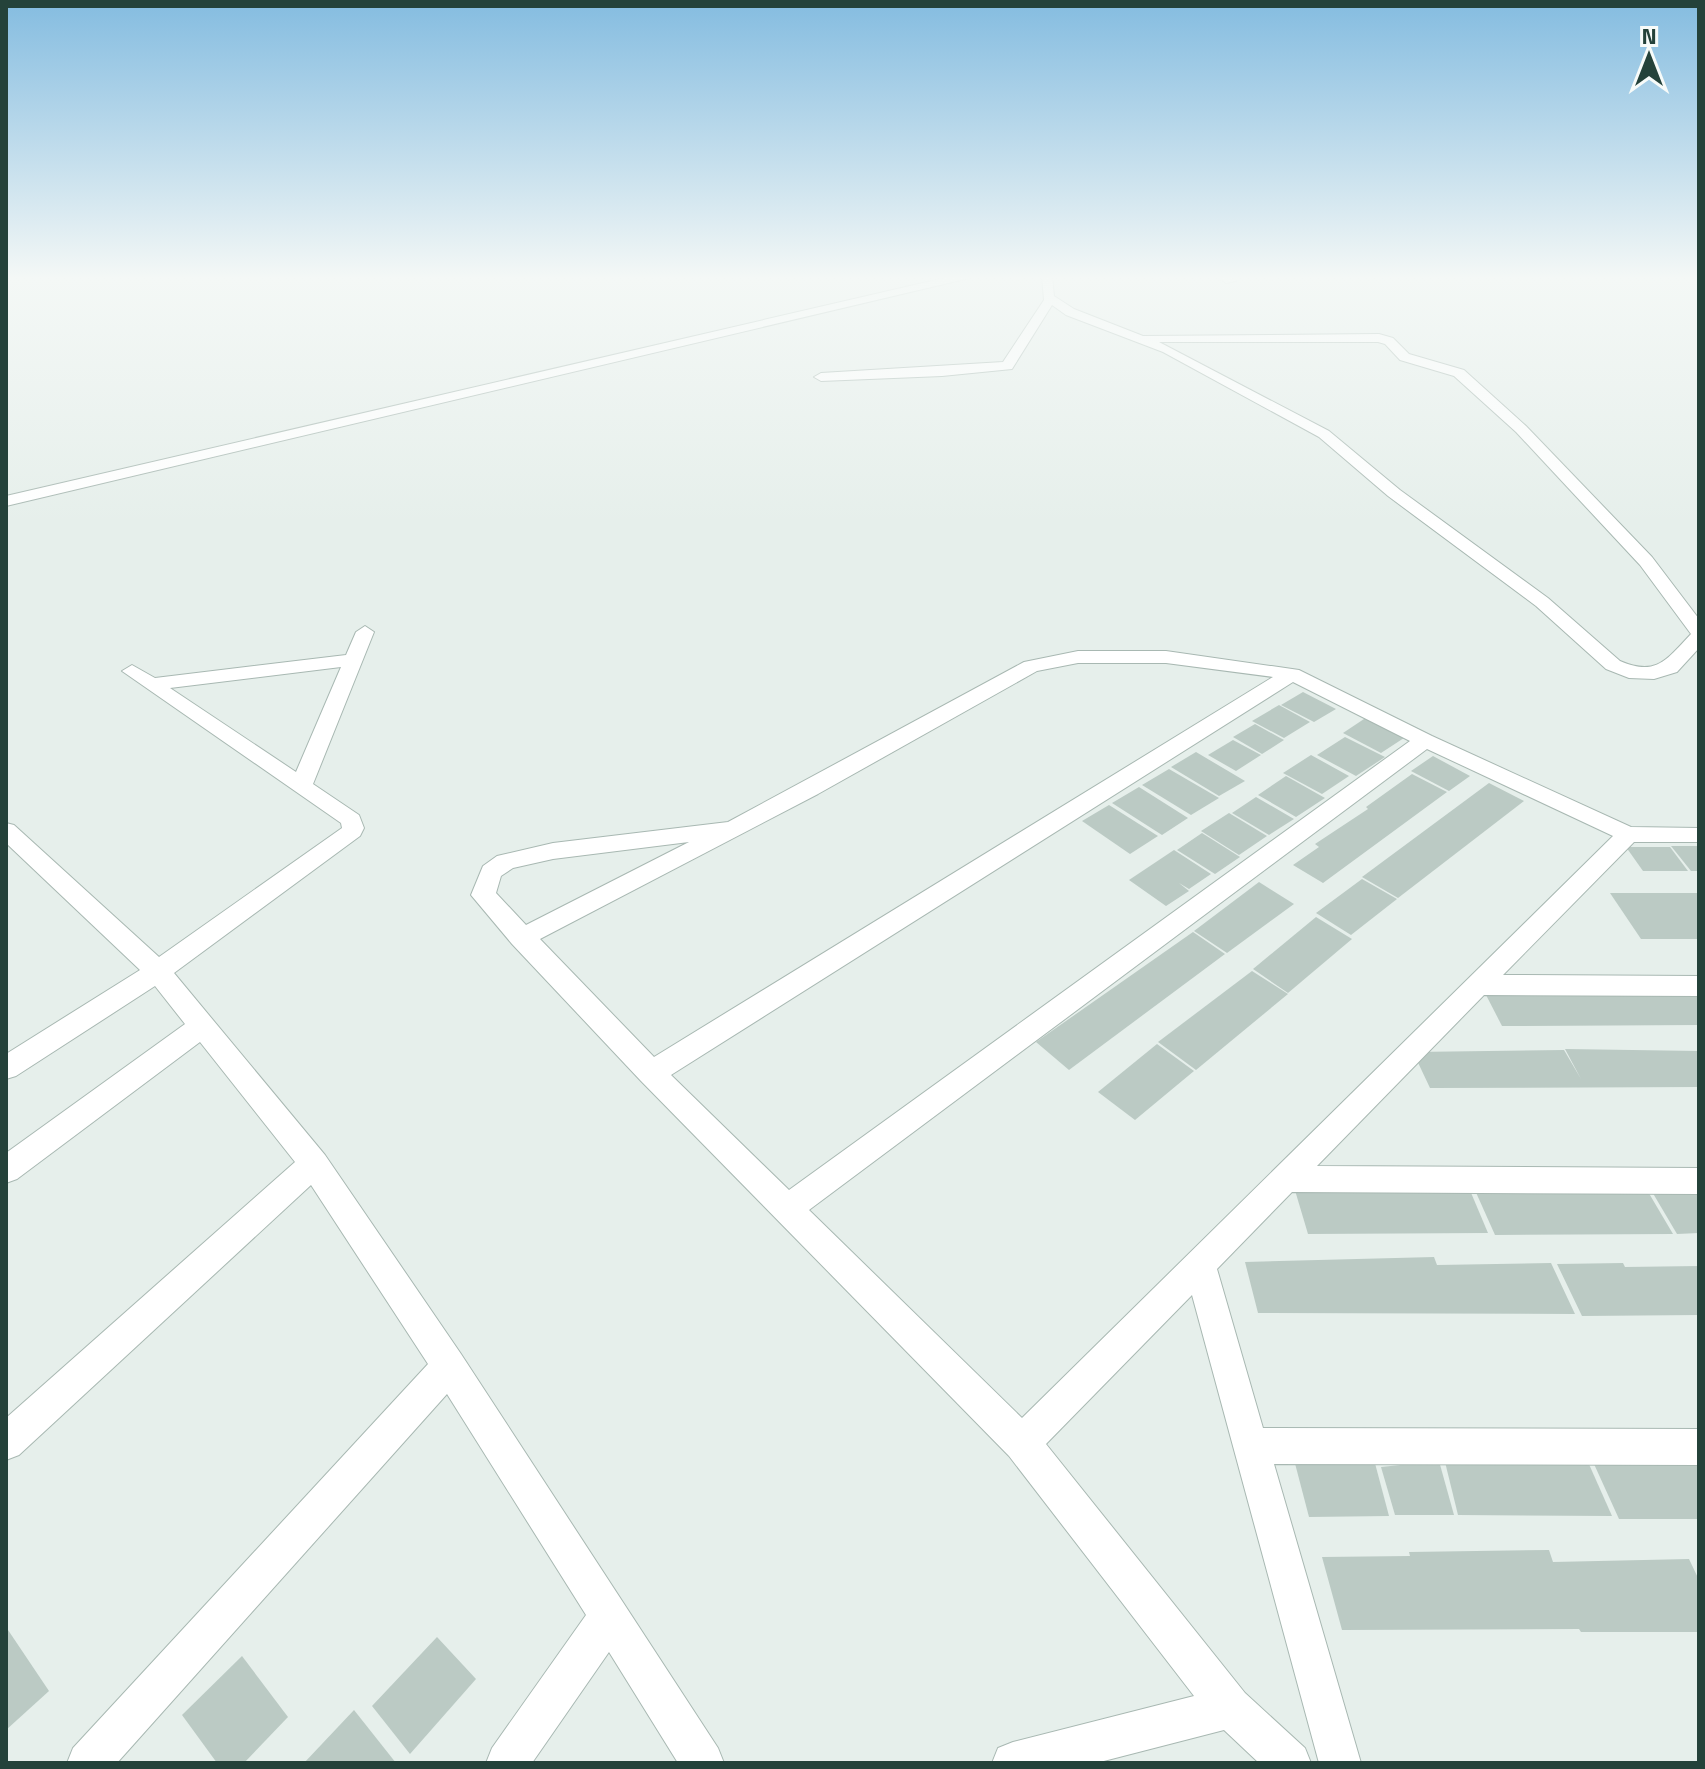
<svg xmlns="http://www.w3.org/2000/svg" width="1705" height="1769" font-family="'Titillium Web',sans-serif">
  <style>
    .building { fill: #bbcac4 }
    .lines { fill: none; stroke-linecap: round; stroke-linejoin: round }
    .minor-casing { stroke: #a8b8b2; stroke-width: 2 }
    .minor { fill: #fff; fill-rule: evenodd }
  </style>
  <rect width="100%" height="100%" fill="#e6efeb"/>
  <!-- building -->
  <g class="building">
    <path d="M1303 692 1336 709 1314 722 1281 705Z"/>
    <path d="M1279 705 1310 722 1284 738 1252 721Z"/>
    <path d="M1367 717 1407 736 1381 753 1343 733Z"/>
    <path d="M1255 724 1284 740 1262 754 1233 737Z"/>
    <path d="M1345 737 1385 757 1356 776 1317 755Z"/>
    <path d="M1233 740 1261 755 1236 771 1208 755Z"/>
    <path d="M1196 752 1245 781 1219 796 1171 767Z"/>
    <path d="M1311 755 1349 776 1322 794 1283 773Z"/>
    <path d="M1433 756 1470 776 1449 791 1411 771Z"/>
    <path d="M1169 769 1219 798 1191 815 1142 785Z"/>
    <path d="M1412 774 1447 792 1323 883 1293 865 1319 847 1315 844 1368 809 1366 807Z"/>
    <path d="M1286 776 1325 798 1296 817 1258 795Z"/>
    <path d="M1489 783 1524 801 1398 898 1362 877Z"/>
    <path d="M1139 787 1188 818 1162 835 1112 803Z"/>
    <path d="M1256 797 1294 819 1269 835 1232 813Z"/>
    <path d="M1109 805 1158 836 1130 854 1082 821Z"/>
    <path d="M1229 813 1267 836 1239 855 1201 831Z"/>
    <path d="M1202 833 1240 857 1215 874 1177 850Z"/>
    <path d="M1671 846H1699V871H1691Z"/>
    <path d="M1626 847H1670L1688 871H1643Z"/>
    <path d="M1174 850 1211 874 1189 889 1179 883 1189 891 1166 906 1129 880Z"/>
    <path d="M1362 879 1397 899 1351 935 1316 913Z"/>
    <path d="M1259 882 1294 904 1227 953 1194 931Z"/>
    <path d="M1610 893H1699V939H1641Z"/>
    <path d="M1316 917 1352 939 1288 993 1253 969Z"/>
    <path d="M1193 932 1225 954 1069 1070 1036 1042Z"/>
    <path d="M1252 971 1288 994 1196 1070 1158 1042Z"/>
    <path d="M1485 993H1699V1025L1502 1026Z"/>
    <path d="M1157 1044 1194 1071 1135 1120 1098 1092Z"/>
    <path d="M1565 1049 1699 1051V1087L1430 1088 1413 1052 1564 1050 1581 1079Z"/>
    <path d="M1294 1187 1469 1188 1488 1233 1308 1234Z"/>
    <path d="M1474 1188 1647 1190 1673 1234 1495 1235Z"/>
    <path d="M1699 1189V1233L1677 1234 1651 1190Z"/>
    <path d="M1434 1257 1437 1265 1551 1263 1575 1314 1258 1313 1245 1262Z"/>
    <path d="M1623 1263 1625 1267 1699 1266V1315L1582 1316 1557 1264Z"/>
    <path d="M1292 1452H1372L1389 1516 1309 1517Z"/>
    <path d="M1584 1453 1612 1516 1458 1515 1445 1462Z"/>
    <path d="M1589 1453 1699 1457V1519H1619Z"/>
    <path d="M1439 1461 1454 1515H1395L1381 1467Z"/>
    <path d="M1549 1550 1553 1562 1689 1559 1699 1580V1632H1581L1579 1629 1342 1630 1322 1557 1410 1556 1409 1552Z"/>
    <path d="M6 1627 49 1691 6 1730Z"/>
    <path d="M437 1637 476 1679 410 1754 372 1706Z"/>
    <path d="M242 1656 288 1717 244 1763H217L182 1715Z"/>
    <path d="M354 1710 396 1763H304Z"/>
  </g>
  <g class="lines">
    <defs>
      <g id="minor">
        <path d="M953 276H978L6 506V496Z"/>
        <path d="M1042 276H1052L1054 296 1074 309 1143 336 1379 334 1393 338 1409 354 1464 370 1526 426 1652 557 1699 619V648L1677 672 1654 679 1629 678 1606 669 1536 606 1388 496 1319 437 1163 352 1066 315 1052 305 1012 369 942 376 821 381 814 377 821 373 1003 362 1044 300ZM1159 342H1378L1385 344 1400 360 1454 376 1516 432 1640 565 1691 634C1667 659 1657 677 1620 661L1548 598 1400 490 1329 431Z"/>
        <path d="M1216 276H1230L1236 281 1226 283Z"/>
        <path d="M365 626 374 632 313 784 359 815 364 828 360 836 174 973 325 1155 461 1354 718 1748 724 1763H678L609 1652 532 1763H486L492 1748 586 1615 447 1394 117 1763H67L73 1748 428 1364 311 1185 19 1455 6 1460V1418L295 1162 200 1042 17 1179 6 1183V1153L185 1024 155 986 16 1076 6 1079V1054L140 970 6 843V823L14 825 159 957 342 828 341 823 122 671 132 665 155 678 346 655 356 632ZM341 667 296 772 170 688Z"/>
        <path d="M1078 651H1166L1299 670 1432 736 1631 827 1699 828V842H1634L1503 975 1699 976V996L1484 995 1317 1166 1699 1168V1194L1292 1192 1217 1269 1263 1428 1699 1429V1465L1274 1464 1361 1763H1319L1192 1295 1046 1444 1245 1693 1305 1748 1311 1763H1259L1224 1730 1096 1763H992L998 1748 1013 1742 1194 1696 1009 1456 641 1081 512 944 471 895 483 866 497 856 553 843 728 822 1024 662ZM1078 663H1166L1273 677 654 1057 540 939 818 794 1037 671ZM1293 682 1410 741 789 1190 671 1075ZM1427 749 1613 836 1022 1418 809 1210ZM689 842 526 925 496 893 501 876 513 868 553 859Z"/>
      </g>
    </defs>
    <!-- minor casing -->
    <use href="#minor" class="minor-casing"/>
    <!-- minor -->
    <use href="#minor" class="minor"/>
  </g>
  <!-- sky -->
  <linearGradient id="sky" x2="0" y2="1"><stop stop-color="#84bce0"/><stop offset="0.53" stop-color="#f4f8f6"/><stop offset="1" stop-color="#f4f8f6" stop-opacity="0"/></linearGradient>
  <rect width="1705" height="524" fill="url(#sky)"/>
  <!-- border -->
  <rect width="1705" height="1769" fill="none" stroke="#24423a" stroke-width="16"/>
  <!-- north arrow -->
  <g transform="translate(1649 56)" stroke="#f7fbf9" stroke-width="6" paint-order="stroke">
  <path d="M0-6L14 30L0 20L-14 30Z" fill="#24423a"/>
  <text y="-12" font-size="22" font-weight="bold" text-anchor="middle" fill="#24423a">N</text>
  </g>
</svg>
